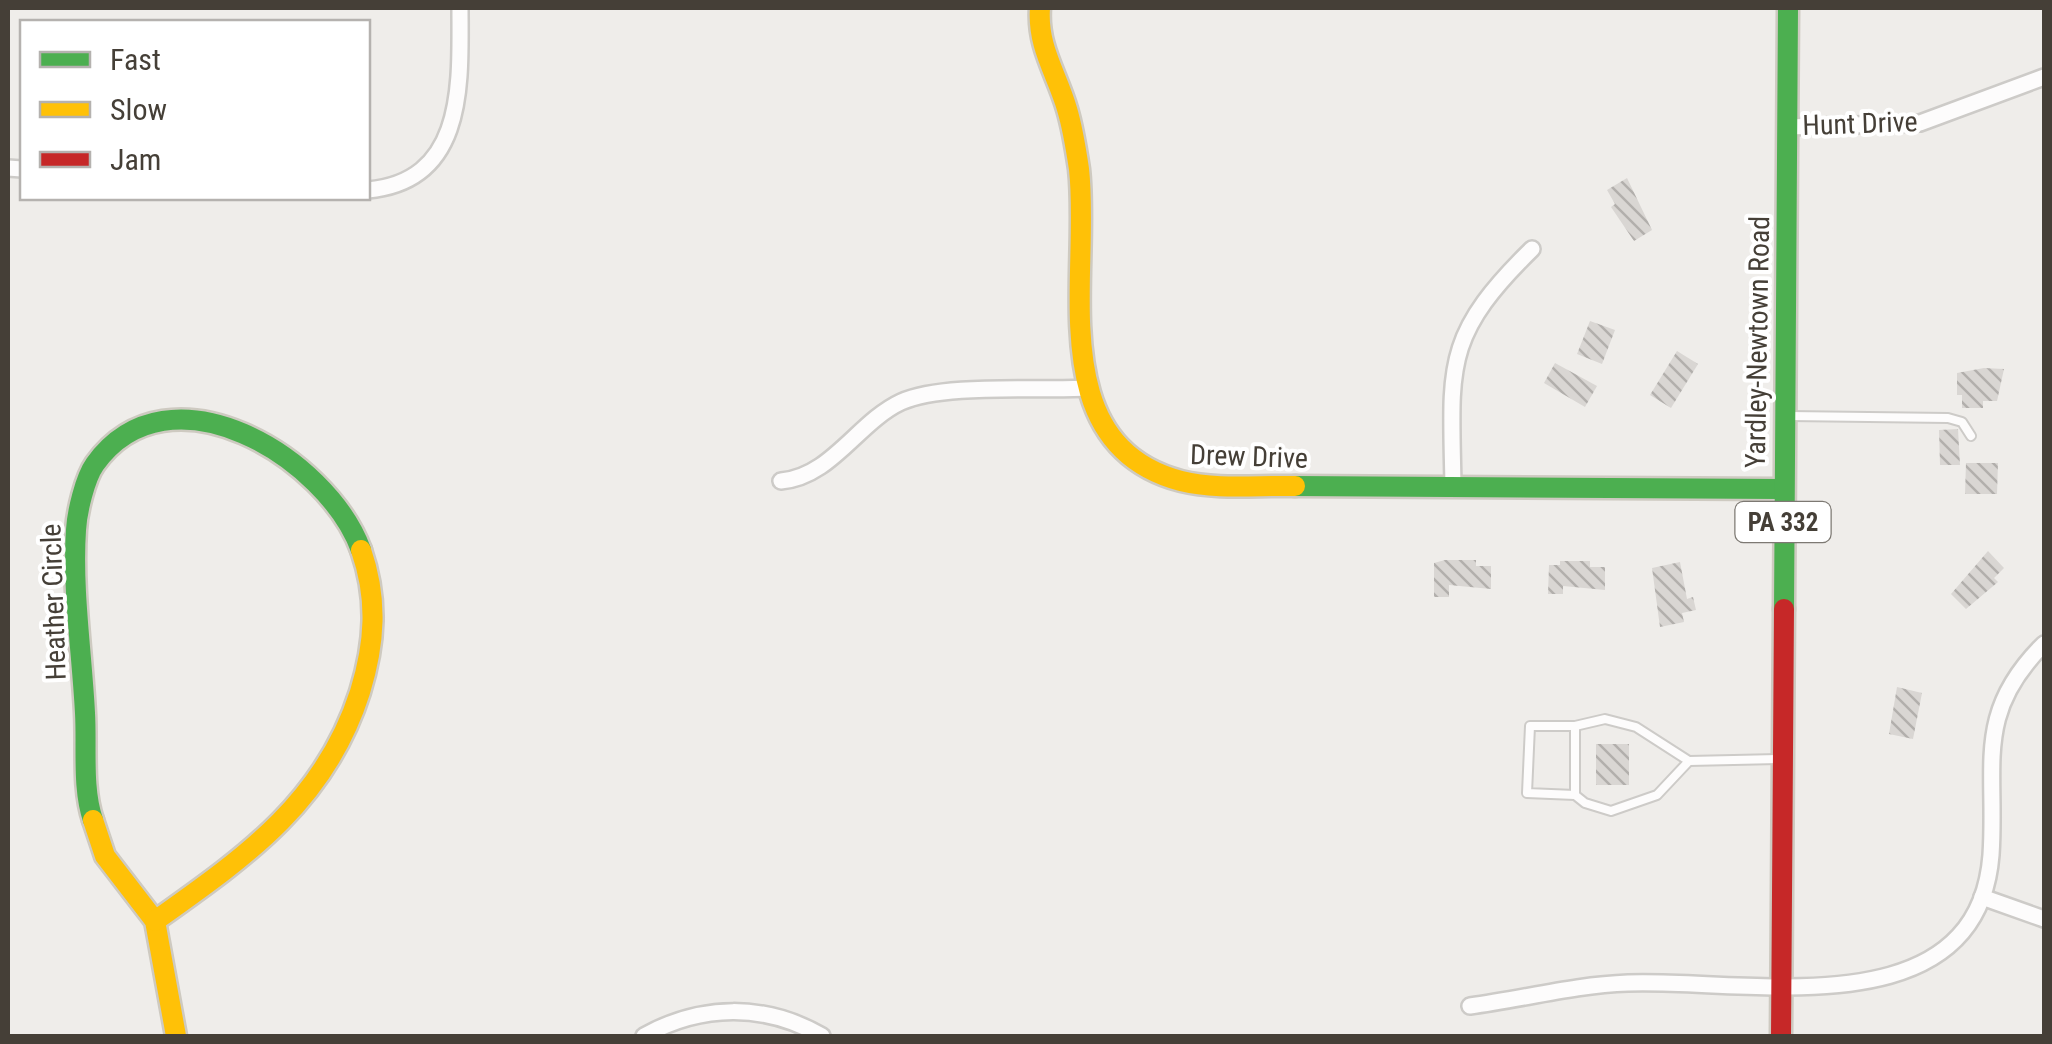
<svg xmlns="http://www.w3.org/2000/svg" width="2052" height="1044" font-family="'Roboto Condensed',sans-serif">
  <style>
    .building { fill: url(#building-back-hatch) }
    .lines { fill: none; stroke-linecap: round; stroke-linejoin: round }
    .lane-casing { stroke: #cdcbc8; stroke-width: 12 }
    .street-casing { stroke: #cdcbc8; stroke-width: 20 }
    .fast-casing { stroke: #cecac1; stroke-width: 25 }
    .slow-casing { stroke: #cecac1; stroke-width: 25 }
    .jam-casing { stroke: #cecac1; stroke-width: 25 }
    .lane { stroke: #fdfcfc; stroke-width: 8 }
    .street { stroke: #fdfcfc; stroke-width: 15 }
    .fast { stroke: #4caf50; stroke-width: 20 }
    .slow { stroke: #ffc107; stroke-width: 20 }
    .jam { stroke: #c62828; stroke-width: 20 }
    .labels { text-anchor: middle; stroke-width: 8; stroke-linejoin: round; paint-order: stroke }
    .shield { fill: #fff; stroke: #7d7973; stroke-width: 2.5 }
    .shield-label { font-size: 25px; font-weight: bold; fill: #453f37 }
    .street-label { font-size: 28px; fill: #453f37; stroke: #fff }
  </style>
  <defs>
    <pattern id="building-back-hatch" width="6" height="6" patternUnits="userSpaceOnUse" patternTransform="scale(2.5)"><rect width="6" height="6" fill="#d9d6d3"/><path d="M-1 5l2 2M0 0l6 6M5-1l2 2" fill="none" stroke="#b2afac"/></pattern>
  </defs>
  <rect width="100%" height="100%" fill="#efedea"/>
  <!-- building -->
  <g class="building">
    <path d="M1627 178 1652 230 1634 241 1611 207 1615 204 1607 190Z"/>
    <path d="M1590 321 1615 330 1602 364 1577 354Z"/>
    <path d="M1677 351 1698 364 1671 408 1650 395Z"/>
    <path d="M1555 363 1597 386 1585 407 1544 383Z"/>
    <path d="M1984 368 2004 369 1997 401H1983V408H1962V395H1957V373Z"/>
    <path d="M1958 429 1960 465H1940L1939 430Z"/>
    <path d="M1966 463H1998L1997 494H1965Z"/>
    <path d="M1988 551 2004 568 1994 578 1998 582 1966 609 1951 594Z"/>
    <path d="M1445 560H1476V566H1491V589L1449 585V597H1434V563Z"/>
    <path d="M1560 561H1590V567H1605V590L1563 586V594H1548L1549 565H1560Z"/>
    <path d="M1680 562 1687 599 1693 597 1696 610 1682 613 1684 622 1660 627 1652 568Z"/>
    <path d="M1897 687 1922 693 1913 739 1889 734Z"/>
    <rect x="1596" y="744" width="33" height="41"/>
  </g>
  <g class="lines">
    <defs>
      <g id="lane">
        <path d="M1789 416 1948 418 1962 422 1971 436"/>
        <path d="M1605 719 1636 727 1689 761 1657 795 1611 811 1585 803 1575 795 1527 793 1530 726H1575Z"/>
        <path d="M1575 726V795"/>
        <path d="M1689 761 1778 759"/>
      </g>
      <g id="street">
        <path d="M1787 127 1920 123 2044 77"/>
        <path d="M8 168 22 169"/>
        <path d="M368 190C467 181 460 81 460 8"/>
        <path d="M781 481C831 477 858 422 901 402 944 383 1036 391 1086 388"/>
        <path d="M1453 487C1451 367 1442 337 1532 249"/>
        <path d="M1982 897 2044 919"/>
        <path d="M1470 1006C1523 999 1574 985 1628 983 1745 978 1977 1032 1991 855 1997 766 1973 714 2044 644"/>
        <path d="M644 1036C701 1004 765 1003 822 1036"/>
      </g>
      <g id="fast">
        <path d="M1295 486 1783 489"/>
        <path d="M1784 609 1788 8"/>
        <path d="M93 820C82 788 87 747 85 713 82 654 72 589 76 530 77 512 85 478 95 464 169 361 327 457 361 550"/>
      </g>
      <g id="slow">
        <path d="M1040 8C1037 47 1057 74 1067 109 1073 129 1076 149 1079 169 1091 275 1041 444 1181 481 1217 490 1258 485 1295 486"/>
        <path d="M93 820 105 856 155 921 176 1036"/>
        <path d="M155 921C245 857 325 802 360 692 375 643 378 599 361 550"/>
      </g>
      <path id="jam" d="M1781 1036 1784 609"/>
    </defs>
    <!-- lane casing -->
    <use href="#lane" class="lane-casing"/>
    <!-- street casing -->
    <use href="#street" class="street-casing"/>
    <!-- fast casing -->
    <use href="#fast" class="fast-casing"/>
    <!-- slow casing -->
    <use href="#slow" class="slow-casing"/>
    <!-- jam casing -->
    <use href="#jam" class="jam-casing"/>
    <!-- lane -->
    <use href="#lane" class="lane"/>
    <!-- street -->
    <use href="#street" class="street"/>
    <!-- fast -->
    <use href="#fast" class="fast"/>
    <!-- slow -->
    <use href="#slow" class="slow"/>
    <!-- jam -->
    <use href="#jam" class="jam"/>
  </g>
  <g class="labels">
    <!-- shield labels -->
    <rect class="shield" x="1735.5" y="502" width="95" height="40" rx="8"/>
    <g class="shield-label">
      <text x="1783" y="531">PA 332</text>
    </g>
    <!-- street labels -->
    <g class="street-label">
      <text transform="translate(1860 123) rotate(-2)" y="10">Hunt Drive</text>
      <text transform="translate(1757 342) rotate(-89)" y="10">Yardley-Newtown Road</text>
      <text transform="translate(1249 456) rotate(2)" y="10">Drew Drive</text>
      <text transform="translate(53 602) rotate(-92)" y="10">Heather Circle</text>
    </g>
  </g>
  <!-- border -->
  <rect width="2052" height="1044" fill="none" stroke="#453f37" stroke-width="20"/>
  <!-- legend -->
  <rect x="20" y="20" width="350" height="180" fill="#ffffff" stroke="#b5b2af" stroke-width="2.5"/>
  <rect x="40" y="52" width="50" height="15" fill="#4caf50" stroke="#b5b2af" stroke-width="2.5"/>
  <text x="110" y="70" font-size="30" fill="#453f37">Fast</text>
  <rect x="40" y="102" width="50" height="15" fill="#ffc107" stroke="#b5b2af" stroke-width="2.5"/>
  <text x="110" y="120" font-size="30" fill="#453f37">Slow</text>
  <rect x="40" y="152" width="50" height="15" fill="#c62828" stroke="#b5b2af" stroke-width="2.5"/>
  <text x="110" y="170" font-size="30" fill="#453f37">Jam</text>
</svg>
